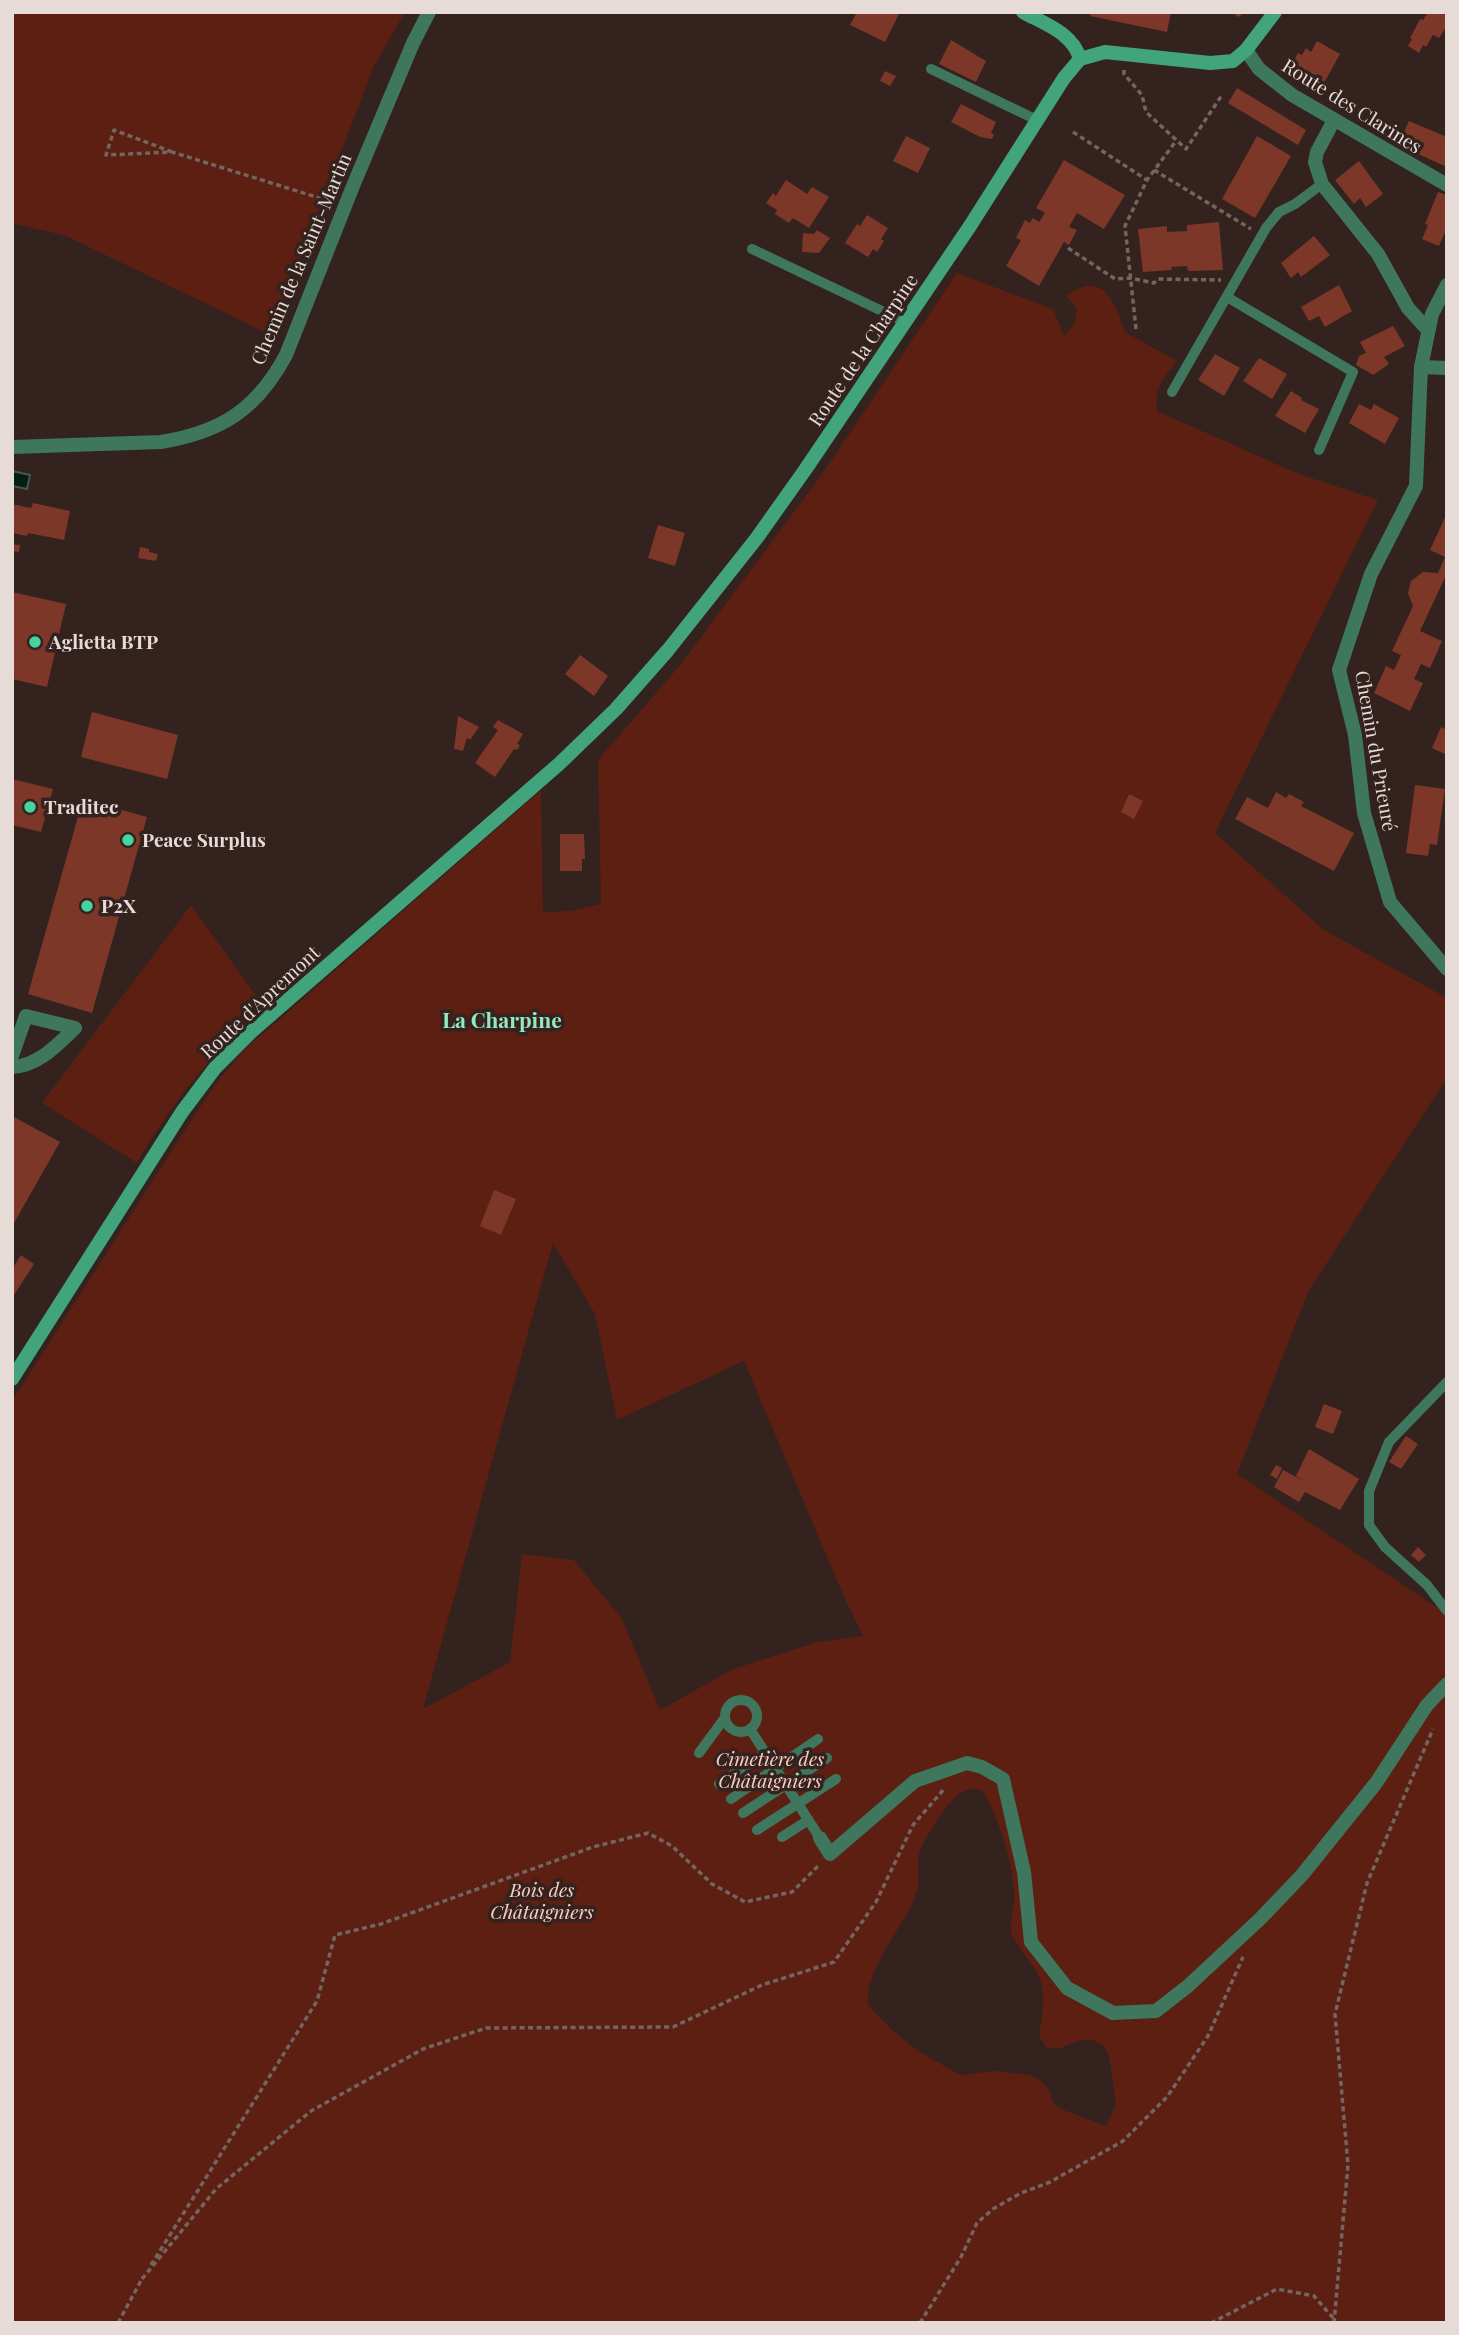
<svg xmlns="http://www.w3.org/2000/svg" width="1459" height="2335" font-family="'Playfair Display',serif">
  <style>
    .green { fill: #5c1f12; fill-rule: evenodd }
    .water { fill: #031e14; stroke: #47574f; stroke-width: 2 }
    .building { fill: #7d3728 }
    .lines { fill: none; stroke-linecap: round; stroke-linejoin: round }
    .path { stroke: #746561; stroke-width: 3.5; stroke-dasharray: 5 3.5; stroke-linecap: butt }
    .service { stroke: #3e775e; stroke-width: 10 }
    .minor { stroke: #3e775e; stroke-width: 14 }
    .tertiary { stroke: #3e775e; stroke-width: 14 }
    .secondary { stroke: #42a47d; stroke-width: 14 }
    .poi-dot { fill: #45d49f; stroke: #33221e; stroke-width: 2.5 }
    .labels { text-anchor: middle; stroke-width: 7; stroke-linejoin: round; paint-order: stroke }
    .street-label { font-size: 19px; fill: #e7dbd8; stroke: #33221e }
    .poi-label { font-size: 19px; font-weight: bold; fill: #e7dbd8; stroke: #33221e; text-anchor: start }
    .park-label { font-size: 19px; font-style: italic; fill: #facec3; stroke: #33221e }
    .neighbourhood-label { font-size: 21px; font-weight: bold; fill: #93e9c2; stroke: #33221e }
  </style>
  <rect width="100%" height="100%" fill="#33221e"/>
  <!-- green -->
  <g class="green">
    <path d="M12 12H405L373 68 271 335 66 236 12 223Z"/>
    <path d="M957 273 1053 309 1064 336 1075 322 1077 309 1066 296C1102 269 1115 301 1125 332L1177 361C1164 379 1154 386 1157 411L1299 474 1378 500 1215 833 1324 930 1447 998V1078L1308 1292 1237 1474 1447 1614V2323H12V1401L190 1122 216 1083 243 1051 541 790 543 912 571 911 601 904 598 760 681 664 825 470ZM553 1243 595 1314 617 1420 744 1361 845 1599 863 1636 817 1642 733 1669 660 1710 622 1619 574 1560 522 1554 510 1662 423 1709ZM969 1789 981 1790C998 1811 1015 1871 1014 1898 1014 1908 1010 1920 1011 1931 1013 1942 1031 1961 1037 1972 1047 1991 1042 2016 1039 2036L1046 2047 1058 2049 1080 2040H1092L1103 2045 1109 2056 1116 2104 1106 2126 1061 2109 1053 2102 1049 2090 1041 2081 1030 2075 995 2071 960 2075 920 2052 892 2030 868 2005C866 1964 905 1928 917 1891 921 1879 916 1865 919 1853 923 1840 948 1802 959 1794 962 1792 966 1791 969 1789Z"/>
    <path d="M191 905 264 1007C210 1056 174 1100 137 1163L42 1103Z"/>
  </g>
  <!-- water -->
  <path class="water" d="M12 471 30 475 27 489 12 486Z"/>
  <!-- building -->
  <g class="building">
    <path d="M857 12 879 14 900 12 885 42 850 25Z"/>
    <path d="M1091 12H1171L1167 32 1090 16Z"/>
    <path d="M1232 12H1246L1238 17Z"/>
    <path d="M1428 12H1440L1447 16V26L1439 38 1433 35 1426 47 1423 45 1419 53 1408 46 1412 39 1410 38 1420 19 1423 20Z"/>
    <path d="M951 40 986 61 976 82 939 64Z"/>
    <path d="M1317 41 1340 54 1324 83 1306 72 1304 75 1290 67 1298 53 1302 55 1306 48 1311 52Z"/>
    <path d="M885 71 896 76 890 86 880 81Z"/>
    <path d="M1237 88 1306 130 1298 145 1228 103Z"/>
    <path d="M961 104 996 122 991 133 994 135 992 139 980 137 951 122Z"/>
    <path d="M1409 121 1447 137V167L1398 145Z"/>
    <path d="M906 136 930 148 918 173 893 161Z"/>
    <path d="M1257 136 1291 156 1255 218 1222 199Z"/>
    <path d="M1064 160 1125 195 1104 229 1077 213 1069 227 1077 230 1069 245 1064 242 1039 286 1006 266 1021 240 1016 238 1025 220 1030 223 1033 218 1039 222 1045 213 1036 208Z"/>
    <path d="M1359 161 1383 194 1366 207 1360 198 1354 204 1335 180Z"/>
    <path d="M786 180 807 194 812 187 829 197 809 228 793 218 789 223 775 214 777 210 766 203 773 193 776 196Z"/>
    <path d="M1438 192 1447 195V233L1445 232 1439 246 1422 239 1428 225 1425 224Z"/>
    <path d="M867 215 888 228 881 239 884 241 877 252 873 249 868 257 845 243 857 224 860 226Z"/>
    <path d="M1219 222 1223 270 1188 271 1187 266 1171 267 1172 270 1143 272 1138 229 1167 226V232L1187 231V225Z"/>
    <path d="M817 230 830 238 819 253 802 252 803 233 814 234Z"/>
    <path d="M1314 236 1330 255 1301 277 1298 272 1291 278 1281 263Z"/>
    <path d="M1339 285 1352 311 1325 327 1319 316 1309 321 1301 307Z"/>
    <path d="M1393 326 1405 346 1384 357 1389 364 1373 375 1356 365 1359 356 1366 353 1360 342Z"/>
    <path d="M1215 354 1240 368 1224 396 1198 380Z"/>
    <path d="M1259 358 1287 374 1272 399 1243 381Z"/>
    <path d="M1291 391 1302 398 1301 400 1319 409 1305 433 1275 416Z"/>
    <path d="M1359 404 1371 410 1374 404 1399 418 1385 444 1349 423Z"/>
    <path d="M33 503 70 511 64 540 28 533 27 536 12 533V504L31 508Z"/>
    <path d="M1447 513V573L1420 631 1442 641 1430 668 1421 664 1414 679 1423 683 1410 711 1374 693 1386 666 1394 670 1401 655 1392 651 1413 606 1408 593 1411 581 1423 572 1438 573 1445 557 1430 550Z"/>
    <path d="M658 525 685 533 675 566 648 558Z"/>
    <path d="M12 544 20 545 19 552 12 551Z"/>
    <path d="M140 547 149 549V552L158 554 156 561 138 558Z"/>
    <path d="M12 592 66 604 47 687 12 679Z"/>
    <path d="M580 655 608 676 594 696 565 674Z"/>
    <path d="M92 712 178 735 167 779 81 757Z"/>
    <path d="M458 716 479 727 470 740 467 738 463 751 454 749Z"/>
    <path d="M498 720 523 734 517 744 520 745 517 750 514 749 495 777 475 763 498 730 493 727Z"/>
    <path d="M1441 727 1447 730V755L1432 748Z"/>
    <path d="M12 779 53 789 41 832 12 825Z"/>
    <path d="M1415 785 1445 789 1437 845 1430 844 1428 856 1406 853Z"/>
    <path d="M1276 792 1286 798 1289 794 1304 802 1301 806 1354 833 1334 871 1235 819 1247 797 1268 808Z"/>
    <path d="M1129 794 1143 801 1134 819 1121 812Z"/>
    <path d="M83 799 147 817 92 1013 28 994Z"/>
    <path d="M560 834H584L585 859H582V871H560Z"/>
    <path d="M12 1116 60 1142 14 1223 12 1222Z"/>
    <path d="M494 1190 516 1199 501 1235 480 1226Z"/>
    <path d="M21 1255 34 1264 12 1298V1269Z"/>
    <path d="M1324 1404 1342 1411 1333 1434 1315 1427Z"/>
    <path d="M1406 1436 1418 1444 1401 1469 1389 1462Z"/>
    <path d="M1309 1449 1359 1479 1340 1510 1305 1492 1299 1502 1274 1487 1283 1470 1308 1483 1296 1476Z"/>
    <path d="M1276 1465 1282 1468 1277 1479 1270 1475Z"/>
    <path d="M1418 1547 1426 1555 1419 1562 1411 1555Z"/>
  </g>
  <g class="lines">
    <!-- path -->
    <g class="path">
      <path d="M1124 70V74L1142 95 1146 112 1186 149 1222 95"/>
      <path d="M1073 132 1147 180"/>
      <path d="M172 152 114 130 106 155 172 152 329 201"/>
      <path d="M1154 170 1251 229"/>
      <path d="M1068 248 1115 279 1130 278 1154 283 1158 279 1221 280"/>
      <path d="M1136 329 1125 226 1147 180 1176 141"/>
      <path d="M151 2265 317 2001 335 1935 381 1924 593 1847 648 1833 672 1846 712 1884 745 1902 792 1892 819 1865"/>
      <path d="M142 2279 216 2189 311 2111 423 2049 486 2028 673 2027 762 1985 834 1962 876 1902 913 1825 945 1788"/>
      <path d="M118 2323 143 2277"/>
      <path d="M920 2323 961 2257 977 2223 993 2209 1021 2193 1050 2182 1123 2141 1167 2097 1208 2036 1243 1957"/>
      <path d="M1211 2323 1277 2289 1314 2296 1334 2319"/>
      <path d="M1334 2323 1348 2165 1335 2014 1367 1883 1433 1729"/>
    </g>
    <!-- service -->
    <g class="service">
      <path d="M931 69 1037 120"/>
      <path d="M752 249 905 322"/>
      <path d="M1227 297 1353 372 1319 450"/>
      <path d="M1172 392 1266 228 1279 212 1295 204 1322 184"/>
      <path d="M1447 1382 1389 1442 1369 1491V1525L1385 1547 1427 1585 1447 1611"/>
      <circle cx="741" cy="1716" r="16"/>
      <path d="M750 1729 820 1838"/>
      <path d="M699 1753 724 1719"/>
      <path d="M719 1784 765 1753"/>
      <path d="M731 1799 818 1739"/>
      <path d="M743 1813 827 1758"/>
      <path d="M757 1830 836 1779"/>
      <path d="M782 1837 807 1821"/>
    </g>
    <!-- minor -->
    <g class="minor">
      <path d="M1246 50 1259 69 1292 95 1447 185"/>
      <path d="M1334 120 1317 152 1315 162 1322 184 1378 254 1408 308 1427 329"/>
      <path d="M1447 285 1432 314 1421 367 1416 486 1371 574 1339 670 1355 735 1364 813 1390 902 1447 969"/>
      <path d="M1421 367 1447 368"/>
      <path d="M12 1056 26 1016 75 1028C56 1046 38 1066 12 1067"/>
      <path d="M820 1838 830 1854 915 1781 967 1763 982 1767 1003 1779 1024 1872 1031 1942 1067 1988 1113 2013 1156 2011 1188 1986 1260 1919 1302 1875 1376 1783 1427 1705 1447 1684"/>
    </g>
    <!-- tertiary -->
    <path class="tertiary" d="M12 447 161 442C222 432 257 409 286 355L353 186 413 43 429 12"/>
    <!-- secondary -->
    <g class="secondary">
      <path d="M1023 12C1045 24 1073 33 1080 59"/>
      <path d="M12 1379 182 1112 215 1068 251 1032 559 764 616 709 668 650 756 539 805 470 970 226 1064 78 1080 59 1105 52 1210 63 1233 61 1246 50 1275 12"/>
    </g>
  </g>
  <!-- markers -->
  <g class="poi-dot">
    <circle cx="35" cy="642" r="7"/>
    <circle cx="30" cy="807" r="7"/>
    <circle cx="128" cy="840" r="7"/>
    <circle cx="87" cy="906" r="7"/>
  </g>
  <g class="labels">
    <!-- street labels -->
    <g class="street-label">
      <text transform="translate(1352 106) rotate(32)" y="7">Route des Clarines</text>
      <text transform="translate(301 259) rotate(-67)" y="7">Chemin de la Saint-Martin</text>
      <text transform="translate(863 350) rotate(-56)" y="7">Route de la Charpine</text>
      <text transform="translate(1376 751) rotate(80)" y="7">Chemin du Prieuré</text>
      <text transform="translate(260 1002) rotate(-43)" y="7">Route d'Apremont</text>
    </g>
    <!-- poi labels -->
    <g class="poi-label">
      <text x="49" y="649">Aglietta BTP</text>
      <text x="44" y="814">Traditec</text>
      <text x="142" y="847">Peace Surplus</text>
      <text x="101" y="913">P2X</text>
    </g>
    <!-- park labels -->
    <g class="park-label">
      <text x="770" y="1766">Cimetière des<tspan x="770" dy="22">Châtaigniers</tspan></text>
      <text x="542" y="1897">Bois des<tspan x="542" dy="22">Châtaigniers</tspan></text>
    </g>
    <!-- neighbourhood labels -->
    <g class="neighbourhood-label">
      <text x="502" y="1028">La Charpine</text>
    </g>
  </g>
  <!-- border -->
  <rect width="1459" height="2335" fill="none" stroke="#e7dbd8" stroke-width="28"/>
</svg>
